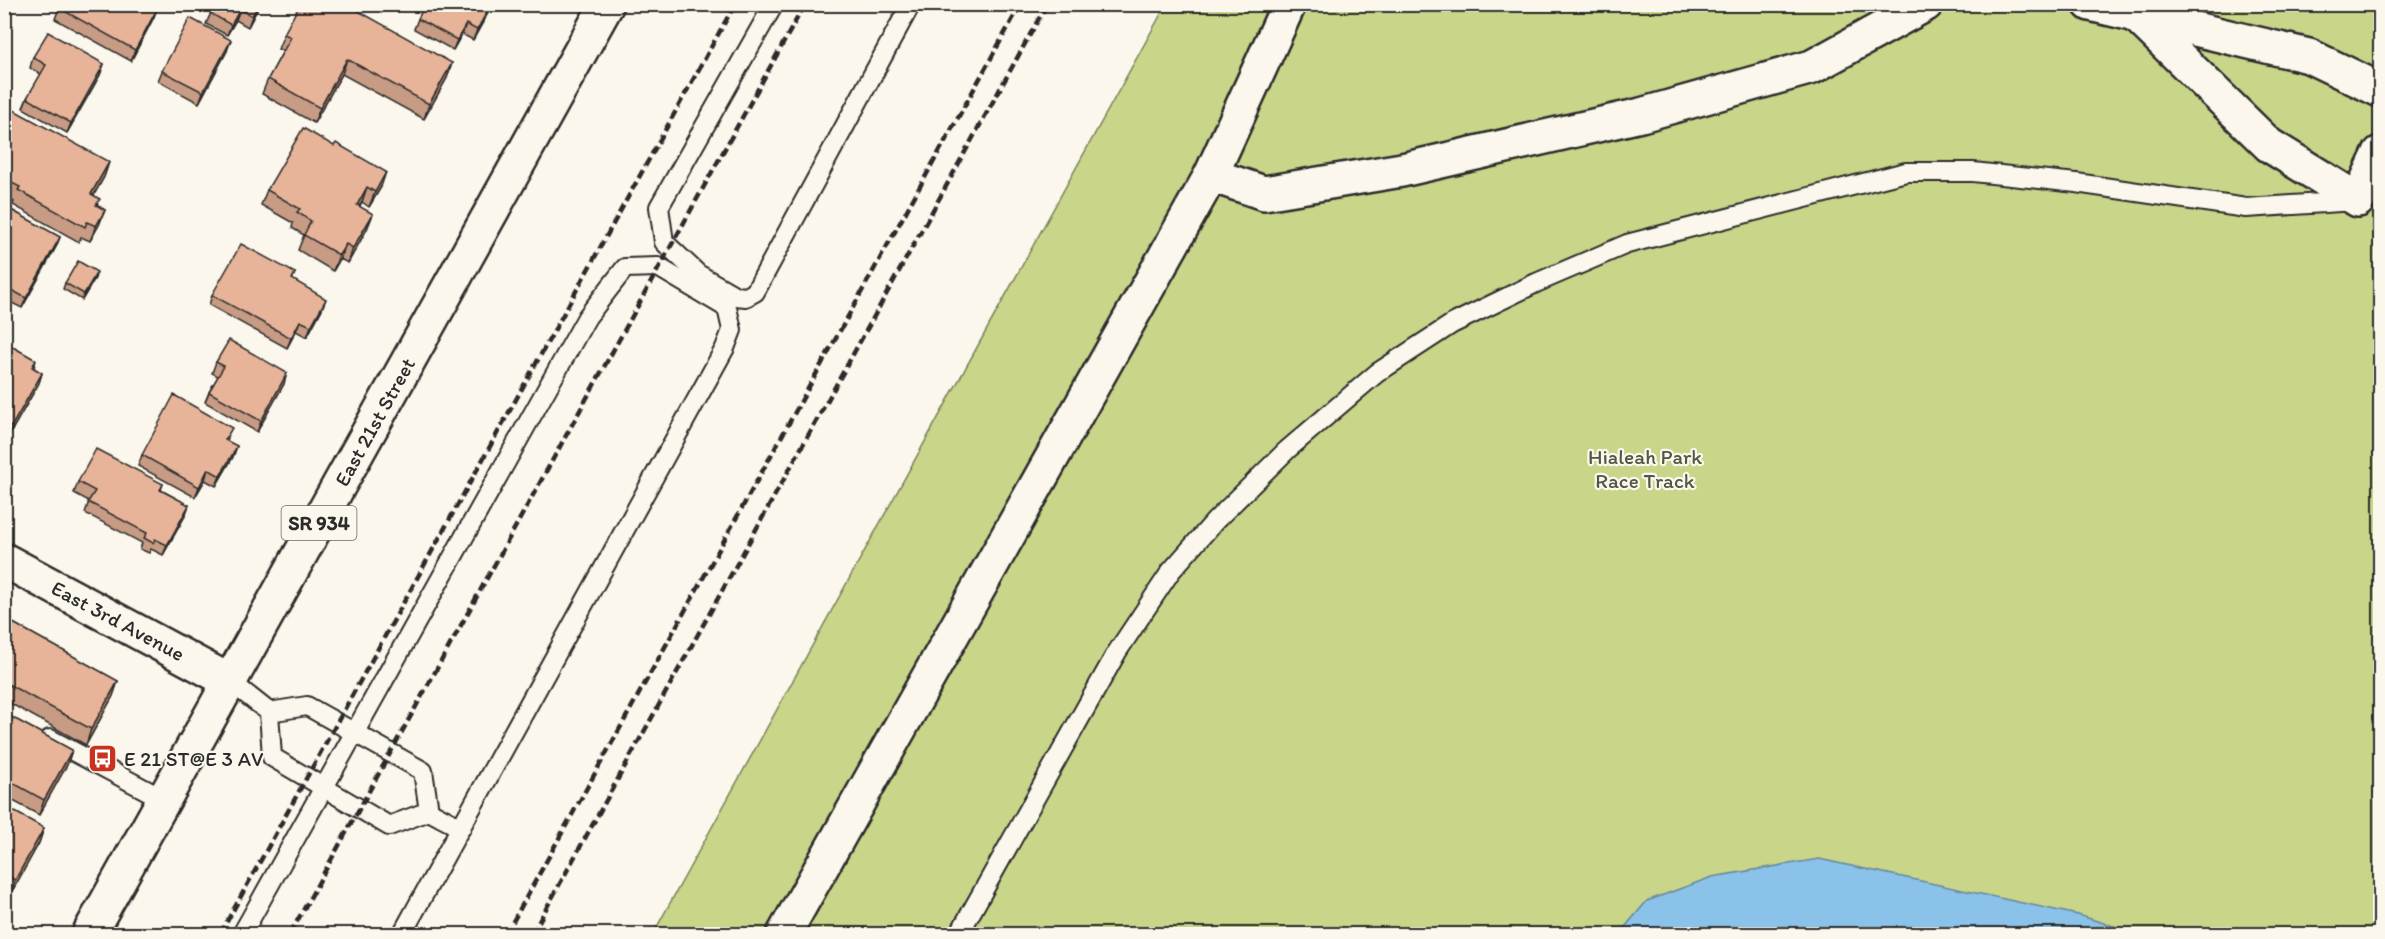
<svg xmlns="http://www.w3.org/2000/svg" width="2385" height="939" font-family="Itim,sans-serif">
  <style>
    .green { fill: #c9d589; stroke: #7a805a; stroke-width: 1.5 }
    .water { fill: #8bc2e9; stroke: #65869d; stroke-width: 1.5 }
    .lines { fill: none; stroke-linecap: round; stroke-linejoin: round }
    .service-casing { stroke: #2b2b2b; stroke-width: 22 }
    .minor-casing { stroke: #2b2b2b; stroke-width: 38 }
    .primary-casing { stroke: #2b2b2b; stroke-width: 38 }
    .service { stroke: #fbf7ec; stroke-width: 18 }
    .minor { stroke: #fbf7ec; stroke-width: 33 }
    .primary { stroke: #fbf7ec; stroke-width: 33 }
    .rail { stroke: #2b2b2b; stroke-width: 4.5; stroke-dasharray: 9 4.5; stroke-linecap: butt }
    .wall { fill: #c79b84; stroke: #2b2b2b; stroke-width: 1.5 }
    .shaded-wall { fill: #a27e6b; stroke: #2b2b2b; stroke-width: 1.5 }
    .building { fill: #e7b499; stroke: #2b2b2b; stroke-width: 1.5 }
    .labels { text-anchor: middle; stroke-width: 4.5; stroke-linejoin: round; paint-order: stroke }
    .shield { fill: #fbf7ec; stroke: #696865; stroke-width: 1.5 }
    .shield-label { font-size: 20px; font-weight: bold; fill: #2b2b2b }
    .street-label { font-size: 21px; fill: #2b2b2b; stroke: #fbf7ec }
    .park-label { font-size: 21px; fill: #525642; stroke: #fbf7ec }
    .poi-label { font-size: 21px; fill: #2b2b2b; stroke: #fbf7ec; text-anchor: start }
  </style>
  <rect width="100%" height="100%" fill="#fbf7ec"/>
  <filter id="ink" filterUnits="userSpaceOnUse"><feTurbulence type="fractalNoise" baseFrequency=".0167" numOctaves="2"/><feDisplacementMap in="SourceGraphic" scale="12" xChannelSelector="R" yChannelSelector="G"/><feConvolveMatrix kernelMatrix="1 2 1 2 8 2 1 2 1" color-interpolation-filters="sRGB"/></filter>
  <g filter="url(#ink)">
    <!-- green -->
    <path class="green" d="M1166 5H2380V934H653Z"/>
    <!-- water -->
    <path class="water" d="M1819 859 2078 915 2139 934H1619L1647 901 1712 877Z"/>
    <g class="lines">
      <defs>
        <g id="service">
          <path d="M774 4 659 207 664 242 698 274 736 296 746 297 755 292 911 4"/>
          <path d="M231 682 269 712 272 757 389 826 429 811 461 828"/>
          <path d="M269 712 307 706 423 771 429 811"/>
          <path d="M50 739 165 800"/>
          <path d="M242 934 587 317 625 268 658 267 727 308 732 330 725 348 402 934"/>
          <path d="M959 934 1117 652 1171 571 1215 521 1287 450 1377 373 1452 324 1536 283 1627 244 1906 172H1973L2076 183 2246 208 2355 201"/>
        </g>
        <g id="minor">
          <path d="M2090 4 2309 56 2380 90"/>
          <path d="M2138 17 2269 145 2358 200 2380 153"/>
          <path d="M1211 175 1264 193 1402 170 1641 115 1812 67 1926 4"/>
          <path d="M4 560 231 682"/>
          <path d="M784 934 1211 175 1289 4"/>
        </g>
        <path id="primary" d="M89 934 607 4"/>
      </defs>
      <!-- service casing -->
      <use href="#service" class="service-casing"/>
      <!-- minor casing -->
      <use href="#minor" class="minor-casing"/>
      <!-- primary casing -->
      <use href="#primary" class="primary-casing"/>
      <!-- service -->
      <use href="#service" class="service"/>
      <!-- minor -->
      <use href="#minor" class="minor"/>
      <!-- primary -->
      <use href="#primary" class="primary"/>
      <!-- rail -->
      <g class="rail">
        <path d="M220 934 735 4"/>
        <path d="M290 934 805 4"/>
        <path d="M506 934 1021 4"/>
        <path d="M532 934 1047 4"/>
      </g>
    </g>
    <!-- wall -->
    <g class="wall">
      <path d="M210 4H260L248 27 236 20 227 35 206 24 213 8 209 6Z"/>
      <path d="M424 4H491L488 13 473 40 462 34 453 50 414 29 418 19 425 5Z"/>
      <path d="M59 8 154 17 131 61 55 19Z"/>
      <path d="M284 34 452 63 447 78 424 119 342 74 314 123 262 94 268 79 283 51 278 49Z"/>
      <path d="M227 51 199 103 158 81 162 71Z"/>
      <path d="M33 57 104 64 100 75 67 133 23 108 27 98 41 74 30 68Z"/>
      <path d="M4 122 109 162 104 177 94 195 98 205 105 210 99 225 90 241 81 237 79 242 13 205 14 202 4 197Z"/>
      <path d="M381 187 369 207 362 202 359 207 373 214 367 229 348 263 340 259 333 271 298 250 304 235 292 228 293 223 261 205 267 190Z"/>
      <path d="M4 206 60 237 56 247 22 308 4 299Z"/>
      <path d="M295 273 292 280 322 309 307 337 296 331 287 348 209 305 212 295Z"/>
      <path d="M95 278 82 300 63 289 65 283Z"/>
      <path d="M4 342 36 360 34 368 42 373 39 383 8 437 4 435Z"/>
      <path d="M216 362 284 384 257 432 205 402 209 392 218 376 212 373Z"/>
      <path d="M228 438 227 441 237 446 233 457 216 486 205 480 195 497 138 466 142 455Z"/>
      <path d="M78 482 163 484 161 490 189 505 185 516 163 555 151 549 149 553 140 549 142 543 85 513 89 501 74 493Z"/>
      <path d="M4 618 118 681 113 696 86 745 4 700Z"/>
      <path d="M4 713 72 750 67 765 39 815 4 796Z"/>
      <path d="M4 806 44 828 39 843 10 895 4 892Z"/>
    </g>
    <!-- shaded-wall -->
    <g class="shaded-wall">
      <path d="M259 4H260L248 27 252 16Z"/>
      <path d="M491 4 488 13 473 40 477 30Z"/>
      <path d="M158 7 154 17 131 61 135 50Z"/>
      <path d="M240 9 236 20 227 35 231 25Z"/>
      <path d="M466 24 462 34 453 50 457 40Z"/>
      <path d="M231 40 227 51 199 103 203 92Z"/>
      <path d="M347 59 342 74 314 123 320 108Z"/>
      <path d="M452 63 447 78 424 119 429 104Z"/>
      <path d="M104 64 100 75 67 133 71 123Z"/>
      <path d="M109 162 104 177 86 209 91 194Z"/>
      <path d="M386 172 381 187 369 207 375 192Z"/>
      <path d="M367 187 362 202 351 220 357 205Z"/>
      <path d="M105 210 99 225 90 241 96 226Z"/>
      <path d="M373 214 367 229 348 263 353 248Z"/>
      <path d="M60 237 56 247 22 308 26 298Z"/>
      <path d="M346 244 340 259 333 271 339 255Z"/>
      <path d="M97 272 95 278 82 300 84 294Z"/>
      <path d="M326 299 322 309 307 337 311 326Z"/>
      <path d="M300 321 296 331 287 348 291 338Z"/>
      <path d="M42 373 39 383 8 437 11 427Z"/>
      <path d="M287 373 284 384 257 432 261 421Z"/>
      <path d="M237 446 233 457 216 486 220 476Z"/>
      <path d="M208 469 205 480 195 497 199 487Z"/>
      <path d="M189 505 185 516 163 555 167 545Z"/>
      <path d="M118 681 113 696 86 745 91 729Z"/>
      <path d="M72 750 67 765 39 815 44 800Z"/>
      <path d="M44 828 39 843 10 895 15 880Z"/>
    </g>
    <!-- building -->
    <g class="building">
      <path d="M61 4H154L158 7 135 50 59 8Z"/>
      <path d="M214 4H259L252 16 240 9 231 25 210 13Z"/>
      <path d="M300 4H346L452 63 429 104 347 59 320 108 268 79 291 37 284 34Z"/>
      <path d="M425 4H491L477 30 466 24 457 40 418 19Z"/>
      <path d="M190 18 231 40 203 92 162 71Z"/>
      <path d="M48 32 104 64 71 123 27 98 46 65 33 57Z"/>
      <path d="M12 109 109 162 91 194 100 199 96 205 105 210 96 226 87 222 85 227 18 190 20 187 4 179V122Z"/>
      <path d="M303 128 334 146 336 143 386 172 375 192 367 187 357 205 373 214 353 248 346 244 339 255 304 235 311 221 297 212 300 209 267 190Z"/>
      <path d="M4 206 60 237 26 298 4 286Z"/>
      <path d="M241 244 295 273 292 279 326 299 311 326 300 321 291 338 212 295Z"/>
      <path d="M78 261 97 272 84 294 65 283Z"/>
      <path d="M229 340 287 373 261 421 209 392 224 366 216 362Z"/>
      <path d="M4 342 36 360 32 367 42 373 11 427 4 423Z"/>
      <path d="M174 395 232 428 225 440 237 446 220 476 208 469 199 487 142 455Z"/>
      <path d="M96 449 163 484 160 490 189 505 167 545 155 539 153 543 144 538 147 533 88 502 95 491 78 482Z"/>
      <path d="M4 618 118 681 91 729 4 682Z"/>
      <path d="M4 713 72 750 44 800 4 778Z"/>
      <path d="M4 806 44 828 15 880 4 874Z"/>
    </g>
  </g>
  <!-- icons -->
  <defs>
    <symbol id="bus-square" viewBox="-11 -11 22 22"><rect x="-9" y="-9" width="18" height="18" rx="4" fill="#c8321e" stroke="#fbf7ec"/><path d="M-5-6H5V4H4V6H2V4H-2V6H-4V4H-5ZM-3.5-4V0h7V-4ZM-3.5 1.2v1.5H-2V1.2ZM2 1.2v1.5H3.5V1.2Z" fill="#fff"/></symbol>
  </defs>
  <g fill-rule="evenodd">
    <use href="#bus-square" x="86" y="742" width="33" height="33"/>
  </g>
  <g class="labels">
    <!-- shield labels -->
    <rect class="shield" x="281.5" y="506" width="75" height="34" rx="4.5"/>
    <g class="shield-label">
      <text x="319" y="530">SR 934</text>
    </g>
    <!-- street labels -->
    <g class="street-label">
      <text transform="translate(375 422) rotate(-61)" y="7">East 21st Street</text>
      <text transform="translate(118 621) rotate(28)" y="7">East 3rd Avenue</text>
    </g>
    <!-- park labels -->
    <g class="park-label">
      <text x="1645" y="464">Hialeah Park<tspan x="1645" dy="24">Race Track</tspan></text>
    </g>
    <!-- poi labels -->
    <g class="poi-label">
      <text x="124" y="766">E 21 ST@E 3 AV</text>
    </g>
  </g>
  <!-- margin -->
  <rect width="2385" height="939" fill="none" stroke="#fbf7ec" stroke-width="24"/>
  <rect x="12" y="12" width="2361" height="915" fill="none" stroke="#2b2b2b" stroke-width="2" filter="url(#ink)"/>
</svg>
